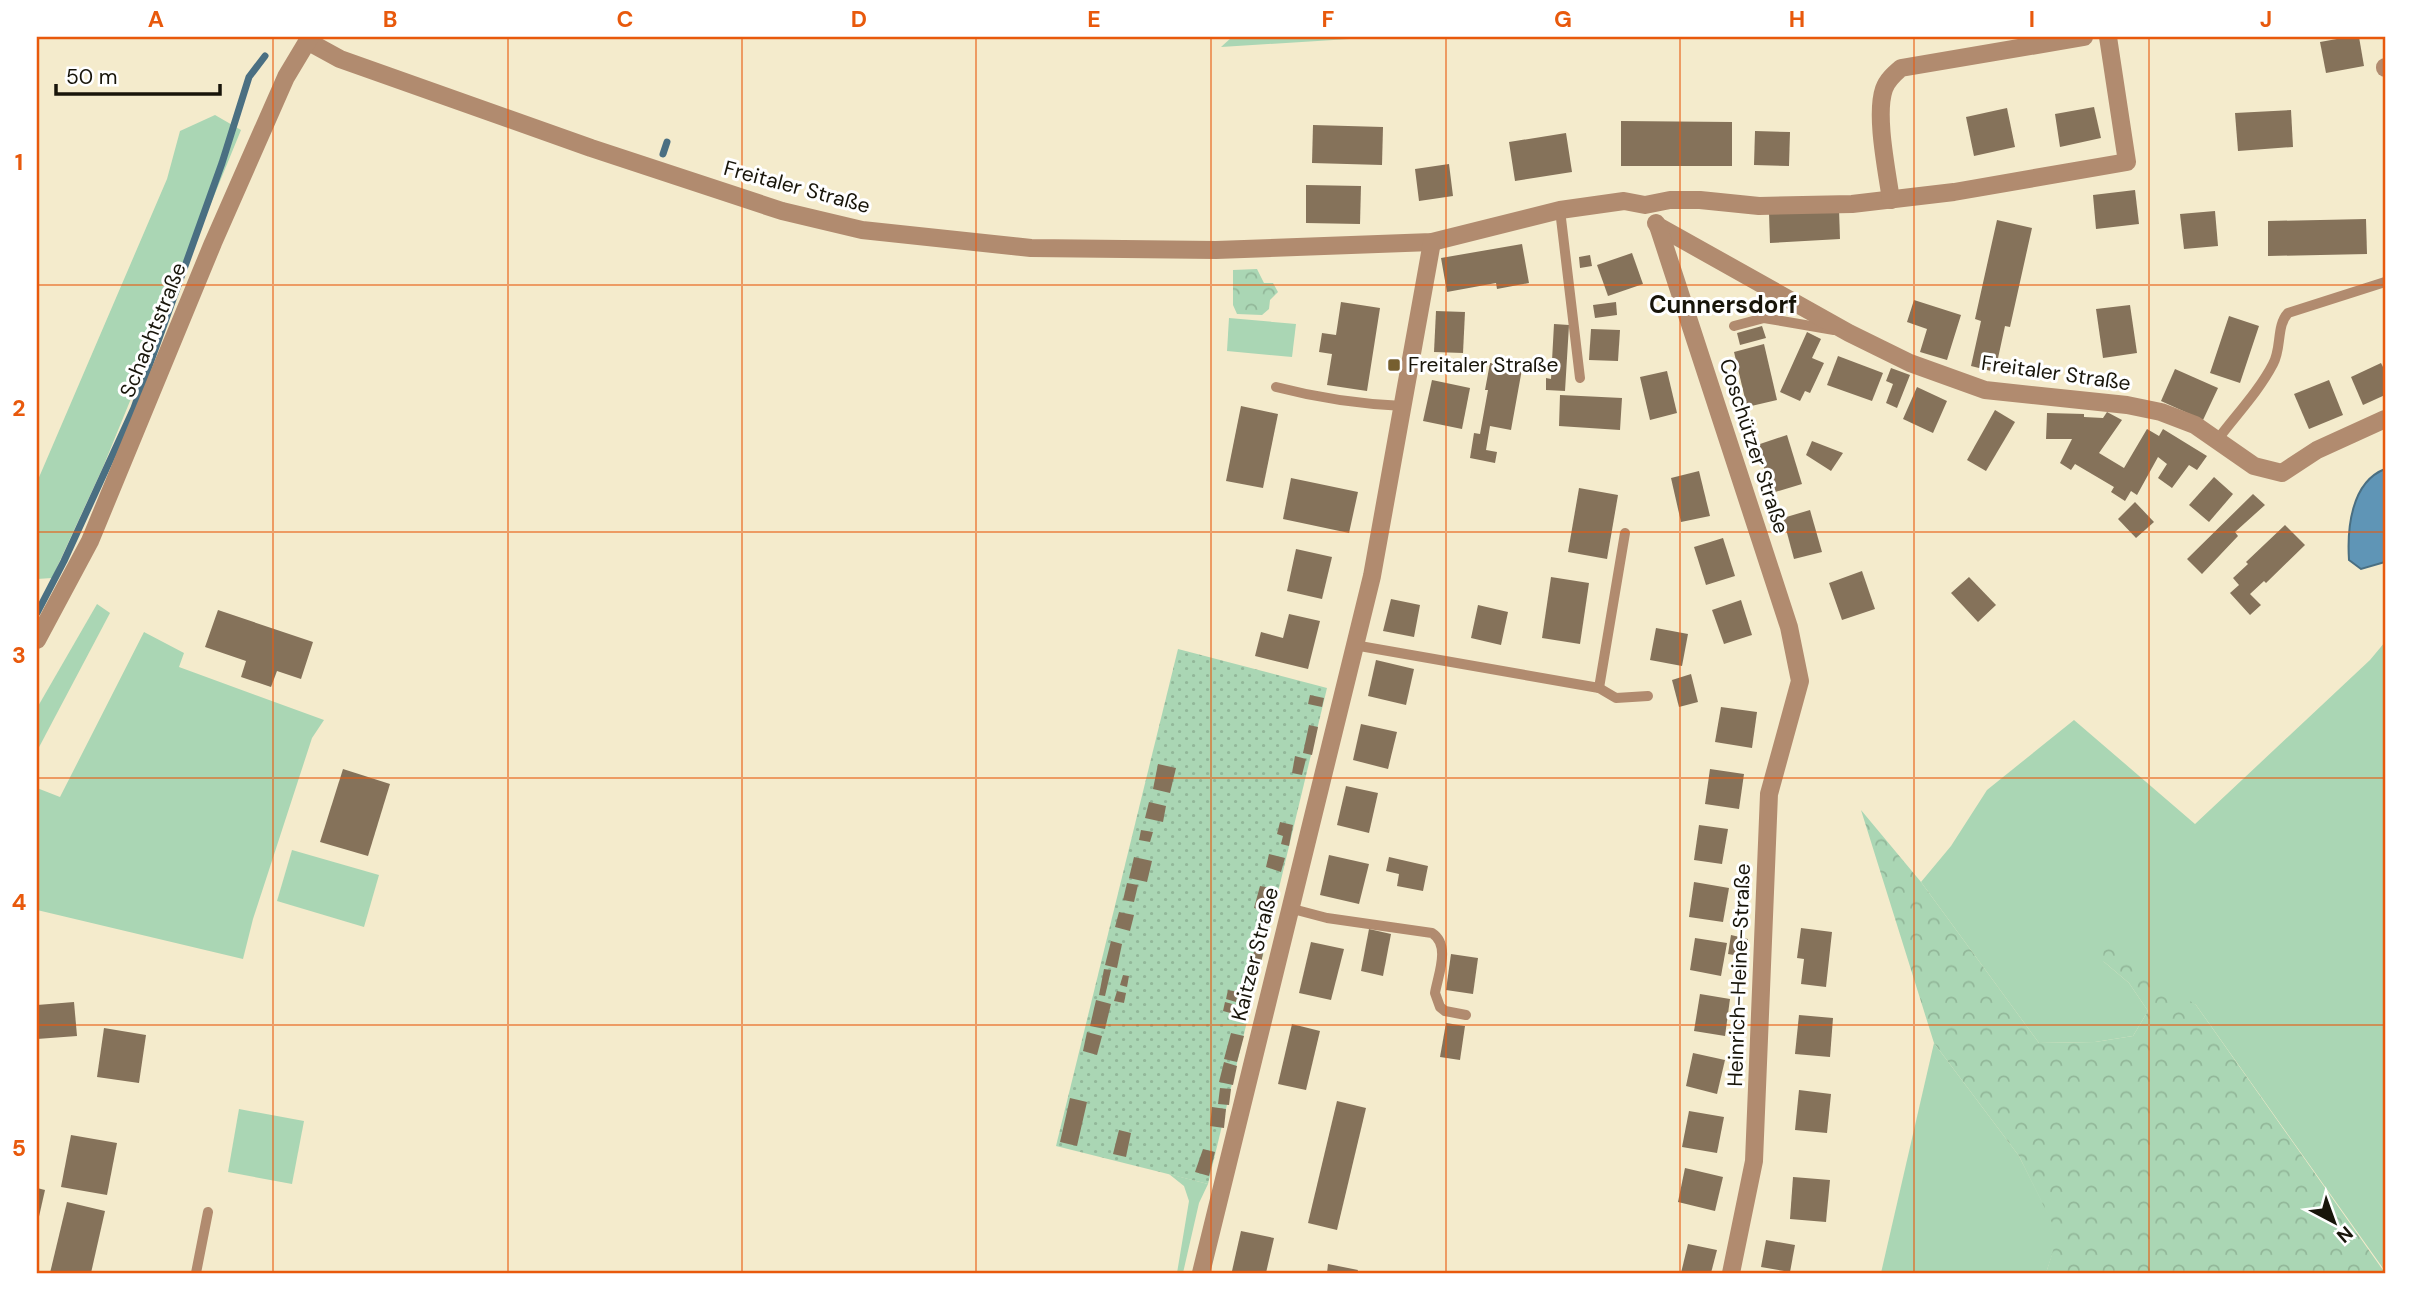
<svg xmlns="http://www.w3.org/2000/svg" width="2422" height="1310" font-family="'DM Sans',sans-serif">
  <style>
    .grass { fill: #aad6b4 }
    .forest { fill: url(#forest-crowns) }
    .garden { fill: url(#garden-dots) }
    .water { fill: #5f95b6; stroke: #4a6f82; stroke-width: 2 }
    .lines { fill: none; stroke-linecap: round; stroke-linejoin: round }
    .stream { stroke: #4a6f82; stroke-width: 7 }
    .building { fill: #85725a }
    .lane { stroke: #b18b6f; stroke-width: 10 }
    .street { stroke: #b18b6f; stroke-width: 18 }
    .grid { fill: none; stroke: #e8590c; stroke-width: 2; stroke-opacity: 0.55 }
    .poi-dot { fill: #765f2f; stroke: #fff; stroke-width: 2.5 }
    .labels { text-anchor: middle; stroke-width: 6; stroke-linejoin: round; paint-order: stroke }
    .street-label { font-size: 21px; fill: #18150a; stroke: #fff }
    .poi-label { font-size: 21px; fill: #18150a; stroke: #fff; text-anchor: start }
    .quarter-label { font-size: 24px; font-weight: bold; fill: #18150a; stroke: #fff }
    .neatline { fill: none; stroke: #e8590c; stroke-width: 2.5 }
    .grid-label { font-size: 23px; text-anchor: middle; font-weight: bold; fill: #e8590c }
  </style>
  <defs>
    <pattern id="forest-crowns" width="20" height="18" patternUnits="userSpaceOnUse" patternTransform="scale(1.75)"><rect width="20" height="18" fill="#aad6b4"/><path d="M2 6a3 3 0 1 1 6 0M12 15a3 3 0 1 1 6 0" fill="none" stroke="#92b799"/></pattern>
    <pattern id="garden-dots" width="8" height="8" patternUnits="userSpaceOnUse" patternTransform="scale(1.75)"><rect width="8" height="8" fill="#aad6b4"/><path d="M2 2h.1M6 6h.1" fill="none" stroke="#92b799" stroke-width="1.8" stroke-linecap="round"/></pattern>
  </defs>
  <rect width="100%" height="100%" fill="#f4ebcc"/>
  <!-- grass -->
  <g class="grass">
    <path d="M1232 37H1381L1221 47Z"/>
    <path d="M215 115 241 130 103 467 52 578 37 579V482L167 179 180 131Z"/>
    <path d="M1229 318 1296 324 1292 357 1227 351Z"/>
    <path d="M97 604 110 613 37 751V708Z"/>
    <path d="M144 632 184 653 179 667 324 720 312 738 253 919 243 959 37 910V788L60 797Z"/>
    <path d="M2385 642V1271L2196 1005 2103 961 2129 983 2148 1011 2133 1036 2095 1042 2039 1043 1921 882 1951 846 1987 790 2074 720 2195 824 2370 660Z"/>
    <path d="M292 850 379 875 364 927 277 901Z"/>
    <path d="M1934 1043 2019 1156 2059 1235 2046 1273H1881Z"/>
    <path d="M239 1109 304 1121 292 1184 228 1172Z"/>
    <path d="M1169 1174 1208 1184 1199 1203 1183 1273H1177L1189 1201 1184 1186Z"/>
  </g>
  <!-- forest -->
  <g class="forest">
    <path d="M1257 269 1264 283H1273L1278 292 1270 300 1269 309 1262 315 1237 314 1233 305V270Z"/>
    <path d="M1861 810 1921 882 2039 1043 2095 1042 2133 1036 2148 1011 2129 983 2103 961 2104 943 2196 1005 2385 1273H2046L2058 1235 2019 1156 1934 1043Z"/>
  </g>
  <!-- garden -->
  <path class="garden" d="M1178 649 1327 688 1208 1184 1056 1146Z"/>
  <!-- water -->
  <path class="water" d="M2385 469V562L2361 569 2349 560C2347 529 2351 482 2385 469Z"/>
  <g class="lines">
    <!-- stream -->
    <g class="stream">
      <path d="M663 154 667 142"/>
      <path d="M37 613 64 561 134 408 222 163 249 77 265 56"/>
    </g>
  </g>
  <!-- building -->
  <g class="building">
    <path d="M2348 37H2359L2364 66 2326 73 2320 42Z"/>
    <path d="M2094 107 2101 138 2060 147 2055 114Z"/>
    <path d="M2007 108 2015 147 1974 156 1966 117Z"/>
    <path d="M2291 110 2293 147 2238 151 2235 113Z"/>
    <path d="M1621 121 1732 122V166H1621Z"/>
    <path d="M1313 125 1383 127 1382 165 1312 163Z"/>
    <path d="M1755 131 1790 132 1789 166 1754 165Z"/>
    <path d="M1566 133 1572 172 1515 181 1509 142Z"/>
    <path d="M1449 164 1453 196 1419 201 1415 169Z"/>
    <path d="M1306 185 1361 186 1360 224 1306 223Z"/>
    <path d="M2135 190 2139 224 2096 229 2093 195Z"/>
    <path d="M1839 209 1840 239 1770 243 1769 213Z"/>
    <path d="M2215 211 2218 246 2184 249 2180 214Z"/>
    <path d="M2366 219 2367 254 2268 256V221Z"/>
    <path d="M1997 220 2032 228 2010 327 2005 326 1995 372 1971 366 1981 321 1975 319Z"/>
    <path d="M1522 244 1529 283 1497 289 1496 283 1447 292 1441 258Z"/>
    <path d="M1632 253 1643 284 1608 296 1597 265Z"/>
    <path d="M1590 255 1592 266 1580 268 1579 257Z"/>
    <path d="M1914 300 1961 315 1947 360 1920 352 1927 329 1907 322Z"/>
    <path d="M1341 302 1380 308 1367 391 1327 385 1332 354 1319 352 1322 333 1336 335Z"/>
    <path d="M1616 302 1617 315 1595 318 1593 305Z"/>
    <path d="M2130 305 2137 353 2103 358 2096 309Z"/>
    <path d="M1436 311 1465 312 1463 353 1434 352Z"/>
    <path d="M2229 316 2259 326 2240 383 2210 373Z"/>
    <path d="M1554 324 1569 325 1565 391 1546 390V378L1551 379Z"/>
    <path d="M1762 326 1766 338 1740 345 1737 333Z"/>
    <path d="M1591 329 1620 330 1618 361 1589 360Z"/>
    <path d="M1807 332 1821 339 1812 358 1824 363 1810 393 1805 391 1800 401 1780 392Z"/>
    <path d="M1764 344 1777 400 1747 407 1734 352Z"/>
    <path d="M1838 356 1883 373 1872 401 1827 385Z"/>
    <path d="M1490 363 1522 369 1511 430 1490 426 1486 450 1497 452 1495 463 1470 458 1474 433 1480 434 1488 390H1485Z"/>
    <path d="M2381 363 2385 371V395L2363 405 2351 377Z"/>
    <path d="M1891 368 1910 375 1897 408 1886 403 1893 384 1886 381Z"/>
    <path d="M2175 369 2218 388 2203 420 2161 401Z"/>
    <path d="M1667 371 1677 413 1650 420 1640 377Z"/>
    <path d="M1432 380 1470 388 1462 429 1423 421Z"/>
    <path d="M2329 380 2343 415 2309 429 2294 394Z"/>
    <path d="M1917 387 1947 401 1933 433 1903 419Z"/>
    <path d="M1560 395 1622 398 1620 430 1559 426Z"/>
    <path d="M1241 406 1278 414 1263 488 1226 481Z"/>
    <path d="M1995 410 2015 422 1986 471 1967 460Z"/>
    <path d="M2107 412 2122 420 2099 453 2124 468 2147 429 2159 436 2163 429 2207 456 2197 470 2189 465 2172 488 2158 478 2167 464 2158 457 2137 495 2131 491 2125 501 2111 492 2114 487 2075 464 2071 470 2060 463 2072 439H2046L2047 413 2084 414V417L2103 418Z"/>
    <path d="M1787 435 1802 484 1772 493 1757 445Z"/>
    <path d="M1812 441 1843 453 1831 471 1806 455Z"/>
    <path d="M1699 471 1710 516 1681 522 1671 478Z"/>
    <path d="M2214 477 2233 494 2209 522 2189 505Z"/>
    <path d="M1291 478 1358 492 1349 533 1283 519Z"/>
    <path d="M1579 488 1618 495 1607 559 1568 552Z"/>
    <path d="M2253 494 2265 505 2235 532 2238 536 2202 574 2187 559Z"/>
    <path d="M2135 502 2154 522 2136 538 2118 519Z"/>
    <path d="M1810 510 1822 552 1794 559 1783 518Z"/>
    <path d="M2285 525 2305 545 2266 583 2264 581 2250 594 2261 605 2250 615 2230 593 2239 585 2233 578 2248 564 2246 562Z"/>
    <path d="M1723 538 1735 576 1706 585 1694 547Z"/>
    <path d="M1296 549 1332 557 1322 599 1287 591Z"/>
    <path d="M1862 571 1875 609 1842 620 1829 583Z"/>
    <path d="M1551 577 1589 583 1580 644 1542 638Z"/>
    <path d="M1969 577 1996 605 1978 622 1951 593Z"/>
    <path d="M1391 599 1420 605 1414 637 1383 631Z"/>
    <path d="M1741 600 1752 635 1724 644 1712 610Z"/>
    <path d="M1478 605 1508 612 1501 645 1471 638Z"/>
    <path d="M218 610 313 642 301 679 277 671 271 687 241 677 246 661 205 647Z"/>
    <path d="M1289 614 1320 621 1308 669 1255 656 1261 632 1283 638Z"/>
    <path d="M1656 628 1688 634 1682 666 1650 660Z"/>
    <path d="M1376 660 1414 669 1406 705 1368 696Z"/>
    <path d="M1691 674 1698 702 1679 707 1672 680Z"/>
    <path d="M1310 695 1324 698 1322 707 1308 704Z"/>
    <path d="M1721 707 1757 712 1752 748 1715 742Z"/>
    <path d="M1361 724 1397 732 1388 769 1353 760Z"/>
    <path d="M1309 725 1318 727 1312 755 1303 753Z"/>
    <path d="M1295 756 1306 759 1302 775 1292 773Z"/>
    <path d="M1158 764 1176 768 1170 793 1153 789Z"/>
    <path d="M343 769 390 784 368 856 320 842Z"/>
    <path d="M1710 769 1744 774 1739 809 1705 804Z"/>
    <path d="M1346 786 1378 793 1369 833 1337 825Z"/>
    <path d="M1149 802 1166 806 1163 822 1145 818Z"/>
    <path d="M1280 822 1293 825 1289 846 1281 844 1283 836 1277 834Z"/>
    <path d="M1699 825 1728 829 1722 864 1694 860Z"/>
    <path d="M1141 830 1153 832 1150 842 1139 840Z"/>
    <path d="M1269 854 1285 858 1281 872 1266 867Z"/>
    <path d="M1329 855 1369 864 1359 904 1320 895Z"/>
    <path d="M1134 857 1152 861 1147 882 1129 878Z"/>
    <path d="M1389 857 1428 866 1423 891 1397 886 1399 874 1386 871Z"/>
    <path d="M1694 882 1729 888 1723 922 1689 917Z"/>
    <path d="M1127 883 1138 885 1134 902 1123 900Z"/>
    <path d="M1260 886 1277 889 1271 912 1254 908Z"/>
    <path d="M1119 912 1134 915 1130 931 1115 927Z"/>
    <path d="M1259 919 1269 922 1266 932 1256 929Z"/>
    <path d="M1801 928 1832 932 1826 987 1801 984 1804 959 1797 958Z"/>
    <path d="M1369 929 1391 934 1383 976 1361 971Z"/>
    <path d="M1731 935 1748 939 1745 957 1728 954Z"/>
    <path d="M1695 938 1727 943 1721 976 1690 970Z"/>
    <path d="M1111 941 1122 944 1117 968 1105 965Z"/>
    <path d="M1311 942 1344 949 1331 1000 1299 993Z"/>
    <path d="M1255 946 1264 948 1261 963 1252 961Z"/>
    <path d="M1451 954 1478 958 1473 994 1446 990Z"/>
    <path d="M1104 969 1111 970 1105 996 1099 995Z"/>
    <path d="M1123 975 1129 976 1127 987 1120 985Z"/>
    <path d="M1228 990 1238 992 1236 1002 1226 999Z"/>
    <path d="M1117 991 1126 993 1124 1003 1114 1001Z"/>
    <path d="M1700 994 1730 999 1725 1036 1694 1031Z"/>
    <path d="M1096 1000 1111 1004 1105 1029 1090 1026Z"/>
    <path d="M74 1002 77 1036 37 1039V1005Z"/>
    <path d="M1225 1002 1236 1005 1234 1014 1223 1011Z"/>
    <path d="M1799 1015 1833 1018 1830 1057 1795 1054Z"/>
    <path d="M1446 1023 1465 1026 1460 1060 1440 1057Z"/>
    <path d="M1292 1024 1320 1031 1306 1090 1278 1084Z"/>
    <path d="M104 1028 146 1035 139 1083 97 1077Z"/>
    <path d="M1087 1032 1102 1036 1097 1055 1083 1051Z"/>
    <path d="M1231 1033 1244 1036 1237 1062 1224 1059Z"/>
    <path d="M1693 1053 1725 1060 1717 1094 1686 1086Z"/>
    <path d="M1224 1062 1237 1066 1233 1085 1219 1082Z"/>
    <path d="M1220 1088 1231 1089 1229 1105 1218 1104Z"/>
    <path d="M1799 1090 1831 1094 1827 1133 1795 1130Z"/>
    <path d="M1070 1098 1087 1102 1077 1146 1060 1142Z"/>
    <path d="M1337 1101 1366 1108 1337 1230 1308 1223Z"/>
    <path d="M1212 1107 1226 1109 1224 1128 1210 1126Z"/>
    <path d="M1689 1111 1724 1117 1717 1153 1682 1147Z"/>
    <path d="M1119 1130 1131 1133 1126 1157 1113 1154Z"/>
    <path d="M71 1135 117 1143 107 1195 61 1187Z"/>
    <path d="M1203 1149 1215 1152 1209 1176 1195 1172Z"/>
    <path d="M1685 1168 1723 1177 1715 1211 1678 1202Z"/>
    <path d="M1793 1177 1830 1180 1826 1222 1790 1219Z"/>
    <path d="M37 1188 45 1190 38 1221H37Z"/>
    <path d="M67 1202 105 1211 91 1273H50Z"/>
    <path d="M1241 1231 1274 1238 1266 1273 1232 1271Z"/>
    <path d="M1766 1240 1795 1245 1790 1272 1761 1267Z"/>
    <path d="M1688 1244 1717 1250 1711 1273H1681Z"/>
    <path d="M1328 1264 1358 1270 1357 1273H1327Z"/>
  </g>
  <g class="lines">
    <!-- lane -->
    <g class="lane">
      <path d="M1560 210 1580 378"/>
      <path d="M1734 326 1764 318 1834 330"/>
      <path d="M1276 387C1318 398 1359 404 1403 406"/>
      <path d="M2218 439C2236 415 2259 391 2273 364 2282 348 2276 326 2288 313L2385 282"/>
      <path d="M1354 645 1599 688 1616 698 1648 696"/>
      <path d="M1599 688 1625 533"/>
      <path d="M1289 908 1327 918 1432 933C1451 945 1438 975 1435 993L1440 1007 1445 1011 1466 1015"/>
      <path d="M196 1273 208 1212"/>
    </g>
    <!-- street -->
    <g class="street">
      <path d="M309 42 340 59 591 148 782 211 862 230 1031 248 1216 250 1432 242 1560 210 1624 201 1645 205 1670 200H1700L1759 206 1852 204 1954 192 2127 162 2108 37"/>
      <path d="M2385 67V68"/>
      <path d="M1891 200C1887 171 1875 115 1884 89 1887 80 1894 74 1901 68L2084 37"/>
      <path d="M1656 223 1658 226 1849 333 1910 363 1985 390 2127 405 2161 412 2195 425 2254 466 2282 473 2317 450 2385 419"/>
      <path d="M1658 226 1789 627 1800 681 1769 794 1754 1161 1731 1273"/>
      <path d="M37 640 90 541 213 243 286 77 310 37"/>
      <path d="M1201 1273 1372 576 1432 242"/>
    </g>
  </g>
  <!-- grid -->
  <path class="grid" d="M273 37V1273M508 37V1273M742 37V1273M976 37V1273M1211 37V1273M1446 37V1273M1680 37V1273M1914 37V1273M2149 37V1273M37 285H2385M37 532H2385M37 778H2385M37 1025H2385"/>
  <!-- markers -->
  <rect class="poi-dot" x="1387" y="358" width="14" height="14" rx="3.5"/>
  <g class="labels">
    <!-- street labels -->
    <g class="street-label">
      <text transform="translate(797 187) rotate(15)" y="7">Freitaler Straße</text>
      <text transform="translate(153 330) rotate(-68)" y="7">Schachtstraße</text>
      <text transform="translate(2056 373) rotate(8)" y="7">Freitaler Straße</text>
      <text transform="translate(1754 446) rotate(72)" y="7">Coschützer Straße</text>
      <text transform="translate(1255 954) rotate(-76)" y="7">Kaitzer Straße</text>
      <text transform="translate(1739 975) rotate(-88)" y="7">Heinrich-Heine-Straße</text>
    </g>
    <!-- poi labels -->
    <g class="poi-label">
      <text x="1408" y="372">Freitaler Straße</text>
    </g>
    <!-- quarter labels -->
    <g class="quarter-label">
      <text x="1723" y="313">Cunnersdorf</text>
    </g>
  </g>
  <!-- border -->
  <rect width="2422" height="1310" fill="none" stroke="#ffffff" stroke-width="77"/>
  <!-- north arrow -->
  <g transform="translate(2334 1222) rotate(139)" stroke="#ffffff" stroke-width="5" paint-order="stroke">
  <path d="M0-5L12 26L0 18L-12 26Z" fill="#18150a"/>
  <text y="-10" font-size="19" font-weight="bold" text-anchor="middle" fill="#18150a">N</text>
  </g>
  <!-- scale -->
  <path d="M56 84v10h164v-10" fill="none" stroke="#18150a" stroke-width="3.5"/>
  <text x="66" y="84" font-size="21" fill="#18150a" stroke="#ffffff" stroke-width="5" paint-order="stroke">50 m</text>
  <rect x="38" y="38" width="2346" height="1234" class="neatline"/>
  <g class="grid-label">
    <text x="156" y="27">A</text>
    <text x="390" y="27">B</text>
    <text x="625" y="27">C</text>
    <text x="859" y="27">D</text>
    <text x="1094" y="27">E</text>
    <text x="1328" y="27">F</text>
    <text x="1563" y="27">G</text>
    <text x="1797" y="27">H</text>
    <text x="2032" y="27">I</text>
    <text x="2266" y="27">J</text>
    <text x="19" y="170">1</text>
    <text x="19" y="416">2</text>
    <text x="19" y="663">3</text>
    <text x="19" y="910">4</text>
    <text x="19" y="1156">5</text>
  </g>
</svg>
